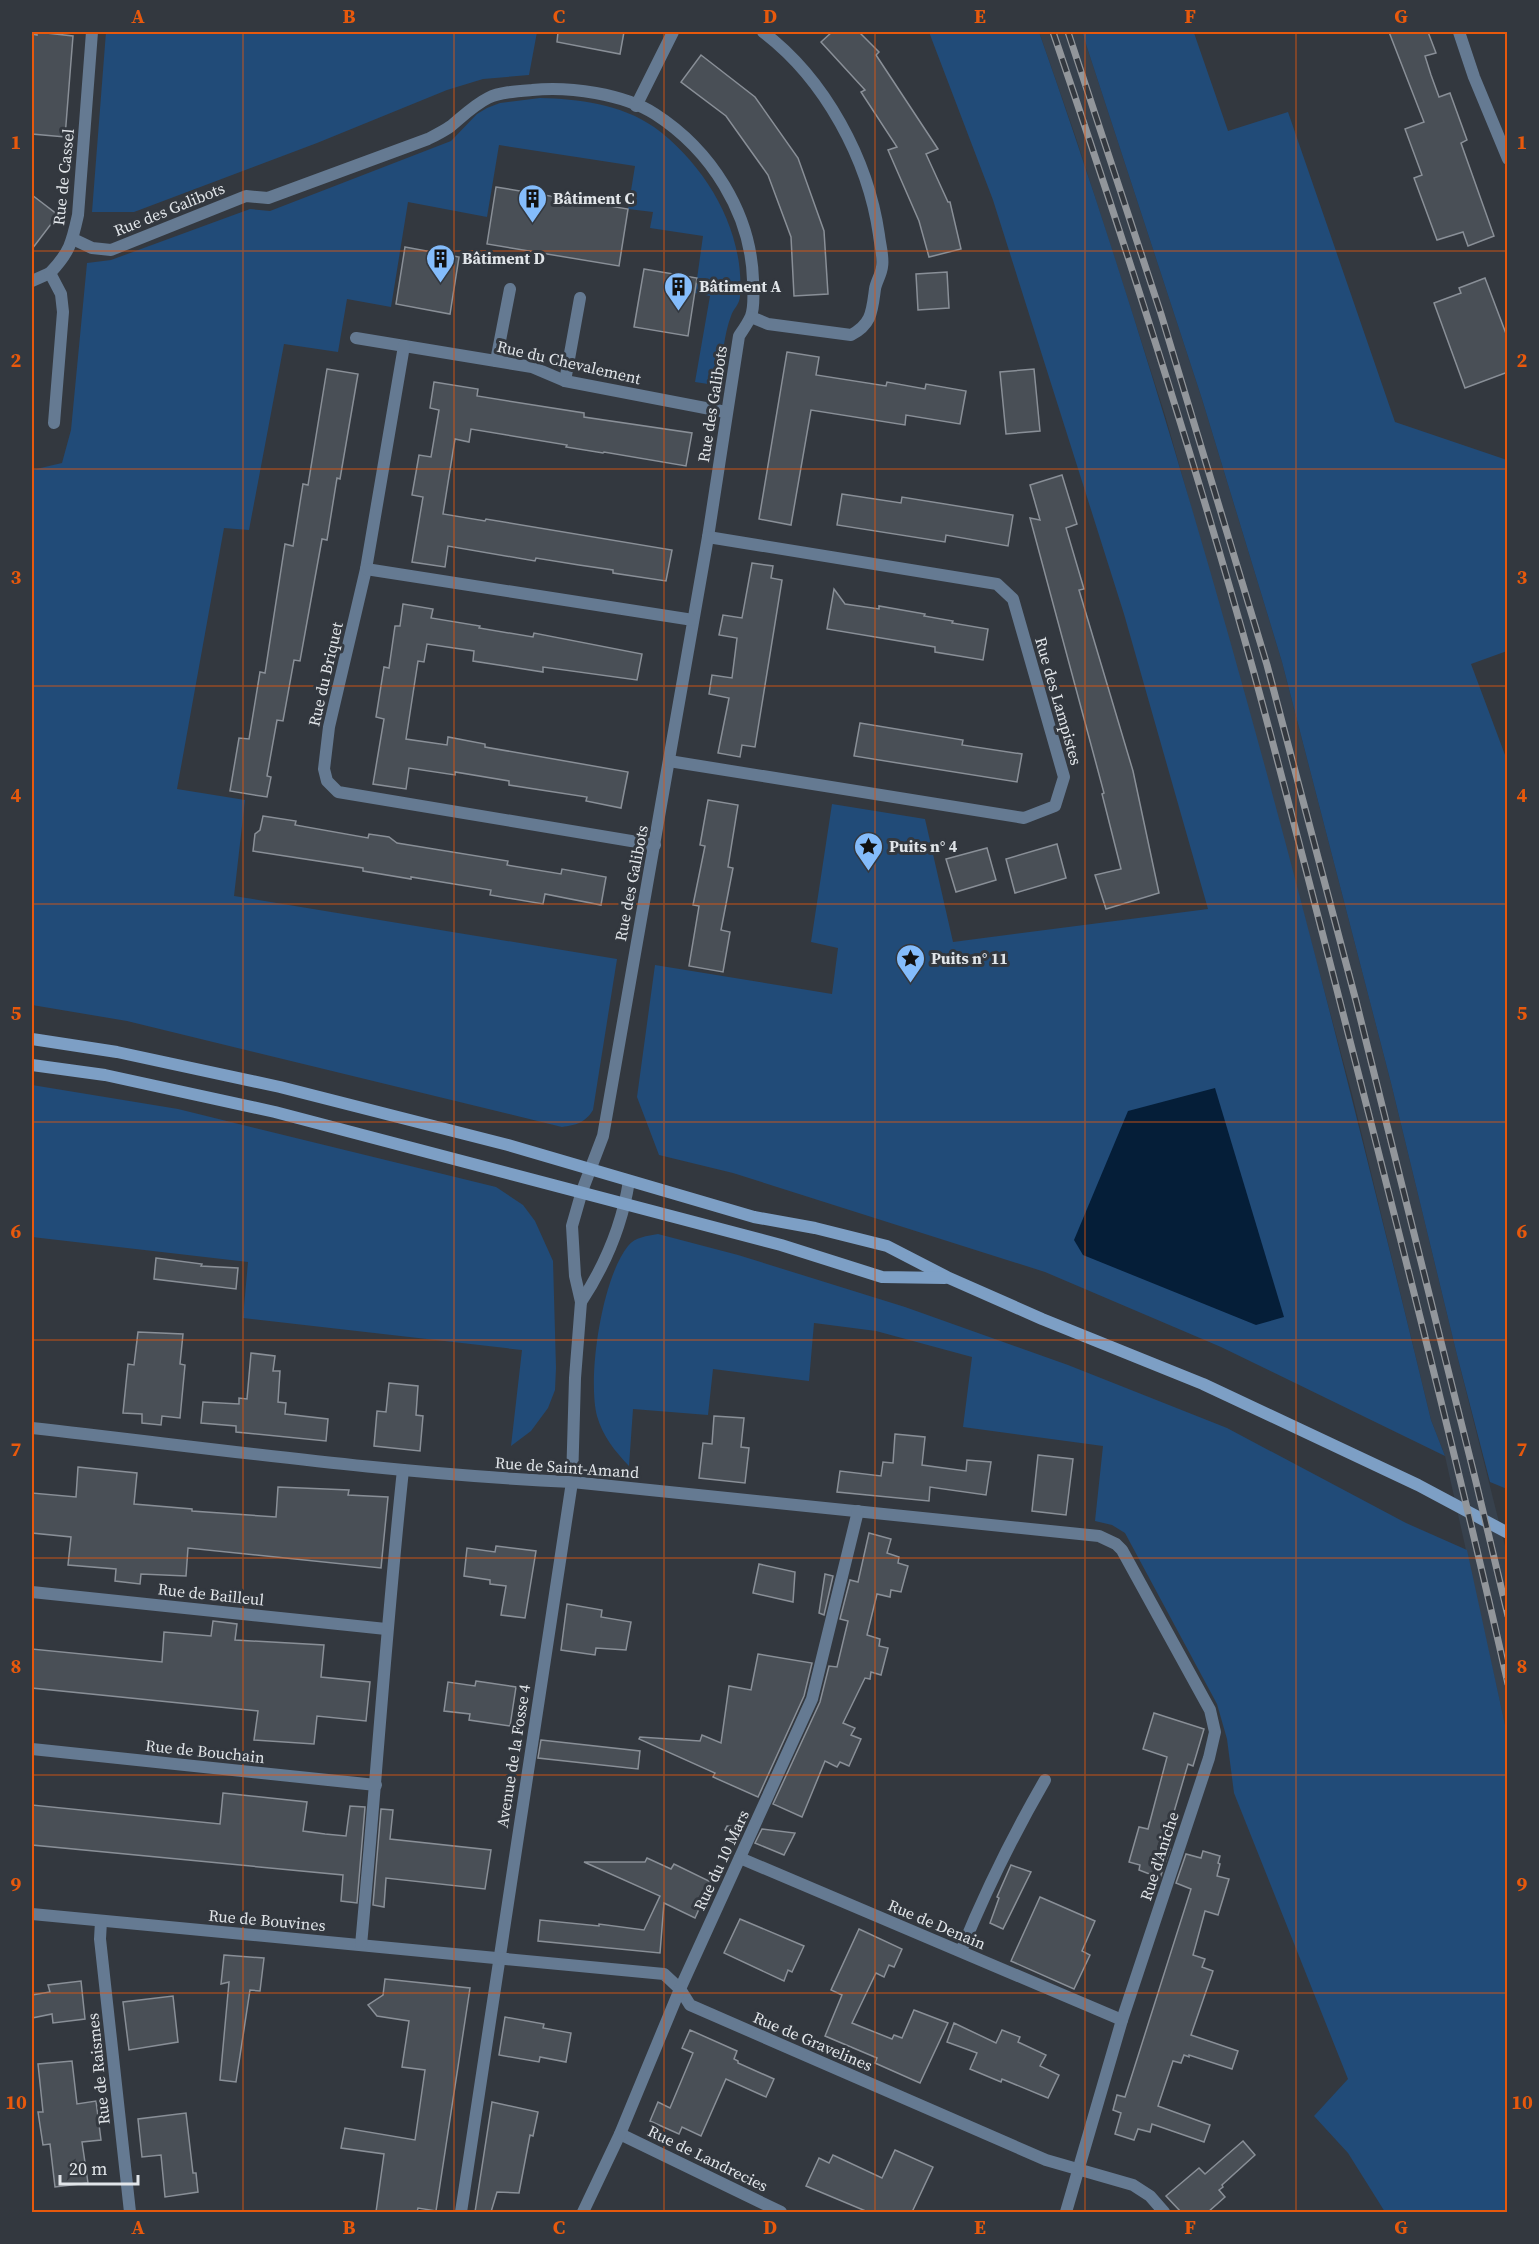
<svg xmlns="http://www.w3.org/2000/svg" width="1539" height="2244" font-family="'Source Serif 4',serif">
  <style>
    .built { fill: #37414d }
    .green { fill: #214b78 }
    .water { fill: #051e38 }
    .building { fill: #494f56; stroke: #898f97; stroke-width: 1.5 }
    .lines { fill: none; stroke-linecap: round; stroke-linejoin: round }
    .service { stroke: #657a92; stroke-width: 12 }
    .minor { stroke: #657a92; stroke-width: 12 }
    .secondary { stroke: #7d9fc5; stroke-width: 12 }
    .rail-casing { stroke: #92969b; stroke-width: 7 }
    .rail { stroke: #33383f; stroke-width: 4.5; stroke-dasharray: 14; stroke-linecap: butt }
    .grid { fill: none; stroke: #e8590c; stroke-width: 1.5; stroke-opacity: 0.55 }
    .labels { text-anchor: middle; stroke-width: 6; stroke-linejoin: round; paint-order: stroke }
    .street-label { font-size: 16px; fill: #e1e5e9; stroke: #33383f }
    .poi-label { font-size: 16px; font-weight: bold; fill: #e1e5e9; stroke: #33383f; text-anchor: start }
    .neatline { fill: none; stroke: #e8590c; stroke-width: 2 }
    .grid-label { font-size: 20px; text-anchor: middle; font-weight: bold; fill: #e8590c }
  </style>
  <rect width="100%" height="100%" fill="#33383f"/>
  <!-- built -->
  <path class="built" d="M1039 32H1082L1202 399 1282 662 1391 1083 1457 1355 1507 1554V1734L1445 1456 1431 1420 1352 1094 1256 737 1165 415 1075 135Z"/>
  <!-- green -->
  <g class="green">
    <path d="M106 32H537L529 75 483 79 447 90 317 143 134 212H92Z"/>
    <path d="M929 32H1039C1198 485 1318 952 1431 1420L1445 1456 1221 1347 1045 1272 733 1173 659 1155 637 1097 655 965 832 994 838 948 811 942 832 804 925 819 953 942 1208 909 1124 614 993 200Z"/>
    <path d="M1082 32H1196L1194 33 1228 131 1288 112 1395 422 1507 460V651L1471 664 1508 763 1507 1489 1490 1482 1457 1355 1391 1083 1282 662 1202 399Z"/>
    <path d="M540 98C578 99 621 104 654 127 706 165 745 231 740 296 740 304 733 309 731 316 724 334 723 356 719 375L708 384 695 382 710 296 695 293 703 236 650 228 653 212 628 209 635 166 499 145 487 217 408 202 391 307 347 299 338 352 284 344 249 530 224 528 177 789 245 800 234 896 617 959 593 1110C585 1123 576 1125 562 1127L127 1021 32 1005V470L62 463 71 430 87 263 111 260 250 209 270 211 451 141 477 114 487 108 500 103Z"/>
    <path d="M32 1085 178 1109 496 1187 523 1205 535 1221 553 1261 556 1368 555 1390 548 1408 531 1431 511 1446 522 1350 243 1318 248 1262 32 1237Z"/>
    <path d="M658 1234 738 1255 905 1307 1068 1365 1227 1428 1406 1523 1467 1550 1507 1734V2212H1385L1348 2153 1314 2116 1348 2079 1234 1793 1227 1739 1217 1704 1125 1533 1112 1525 1095 1521 1103 1446 963 1427 972 1357 876 1331 814 1323 809 1381 713 1369 708 1415 633 1409 629 1466C615 1451 603 1437 597 1416 587 1377 602 1278 628 1246 635 1237 647 1236 658 1234Z"/>
  </g>
  <!-- water -->
  <path class="water" d="M1215 1088 1284 1317 1256 1325 1083 1255 1074 1240 1128 1111Z"/>
  <!-- building -->
  <g class="building">
    <path d="M37 32 73 36 65 137 32 134V34L37 35Z"/>
    <path d="M558 32H624L620 54 557 42Z"/>
    <path d="M832 32H859L879 52 876 55 938 149 926 154 948 202H950L961 249 929 257 919 221 888 150 897 147 861 92 865 90 821 42Z"/>
    <path d="M1389 32H1428L1436 53 1425 56 1431 75 1439 97 1450 93 1467 140 1461 143 1494 236 1468 246 1463 232 1437 240 1414 178 1422 175 1405 129 1424 122Z"/>
    <path d="M701 55 755 97 798 158 824 231 828 294 794 296 791 237 768 175 726 116 681 82Z"/>
    <path d="M496 187 628 209 619 266 487 244Z"/>
    <path d="M32 195 58 215 32 249Z"/>
    <path d="M405 247 459 257 450 314 396 304Z"/>
    <path d="M644 269 697 278 688 336 634 327Z"/>
    <path d="M947 272 949 308 918 310 916 274Z"/>
    <path d="M1485 278 1508 339V372L1465 388 1434 303 1461 293 1459 288Z"/>
    <path d="M787 352 819 357 816 375 886 386 887 382 925 389 926 384 966 391 960 424 906 415 905 425 811 410 791 525 759 519Z"/>
    <path d="M327 369 358 374 340 479 337 478 327 540 322 539 300 661 294 660 283 721 277 720 267 776 271 777 267 797 230 791 239 738 249 739 260 672 265 673 285 544 293 546 303 484 308 485Z"/>
    <path d="M1034 369 1040 431 1006 434 1000 372Z"/>
    <path d="M434 382 478 389 477 396 584 413V417L692 433 686 466 604 452 603 453 566 447 567 445 471 429 469 442 455 439 443 514 485 521 486 519 672 550 666 581 613 573V570L579 565 536 558 535 561 448 546 445 567 412 562 423 497 412 495 419 455 431 457 439 410 430 408Z"/>
    <path d="M1062 475 1077 524 1066 528 1084 589 1079 590 1133 771 1159 893 1106 909 1095 875 1121 869 1102 794 1104 793 1030 518 1040 520 1030 485Z"/>
    <path d="M842 494 901 503 902 497 1013 515 1008 546 946 535 945 542 837 525Z"/>
    <path d="M752 563 773 566 771 578 782 580 755 747 742 745 740 757 718 753 729 698 709 694 712 675 732 678 737 638 719 635 723 615 742 618Z"/>
    <path d="M834 589 845 604 879 609V606L925 614 924 616 953 621 952 623 988 629 983 660 935 652V647L827 629Z"/>
    <path d="M403 604 433 609 431 618 480 626 479 628 533 637 534 633 642 654 637 680 543 667V672L473 661 474 651 427 644 424 662 418 661 406 739 447 745 448 737 485 744V747L628 772 621 808 586 801 587 797 509 785V781L455 772V775L409 768 406 789 373 784 384 719 376 717 384 667 389 668 395 626H400Z"/>
    <path d="M860 723 963 740 962 745 1022 754 1017 782 854 756Z"/>
    <path d="M708 800 738 805 728 867 733 868 721 930 730 932 723 972 689 966 699 906 693 905 705 846 700 845Z"/>
    <path d="M263 816 296 821 295 825 368 838 369 834 389 837 397 843 508 861 507 865 561 874 562 869 606 877 601 905 545 894 543 904 490 895 491 890 411 877V879L363 871V868L253 851 255 834 260 830Z"/>
    <path d="M1057 844 1066 878 1015 893 1006 859Z"/>
    <path d="M987 848 996 880 956 892 946 859Z"/>
    <path d="M156 1258 202 1264 201 1266 238 1268 236 1289 154 1279Z"/>
    <path d="M138 1332 183 1334 180 1364 185 1365 180 1418 162 1416 161 1425 142 1423V1414L123 1413 128 1364 134 1365Z"/>
    <path d="M251 1353 275 1356 273 1371H280L278 1402 286 1403 285 1414 328 1419 326 1441 236 1432V1426L201 1423 203 1402 239 1404V1398L247 1399Z"/>
    <path d="M389 1383 418 1386 416 1415 423 1416 420 1451 374 1446 377 1411 386 1412Z"/>
    <path d="M714 1416 744 1418 741 1447 749 1448 745 1483 699 1478 703 1443 712 1444Z"/>
    <path d="M895 1434 925 1437 922 1465 966 1471 967 1460 991 1462 986 1495 930 1487 929 1501 837 1492 840 1471 881 1476 883 1462 893 1463Z"/>
    <path d="M1038 1455 1073 1459 1066 1515 1032 1511Z"/>
    <path d="M78 1467 137 1473 134 1504 192 1509V1511L276 1517 278 1487 349 1490 348 1495 388 1497 381 1568 188 1548 186 1576 141 1574 140 1584 115 1581 116 1569 68 1565 71 1537 32 1533V1493L76 1497Z"/>
    <path d="M869 1533 891 1539 887 1553 899 1557 898 1563 908 1566 901 1592 891 1590 890 1597 877 1594 867 1635 880 1639 879 1646 888 1648 881 1675 871 1672 870 1679 865 1678 843 1723 855 1728 851 1735 861 1739 849 1766 840 1762 837 1767 825 1761 802 1817 773 1804 820 1702 829 1666 837 1667 848 1621 840 1619 850 1580 858 1582Z"/>
    <path d="M496 1546 536 1551 525 1618 501 1615 506 1586 490 1584V1580L464 1576 467 1548 495 1552Z"/>
    <path d="M759 1564 795 1572 793 1602 753 1593Z"/>
    <path d="M825 1574 833 1576 824 1615 819 1613Z"/>
    <path d="M567 1604 602 1610 601 1617 631 1622 626 1650 596 1648 595 1655 561 1650Z"/>
    <path d="M213 1621 237 1624 235 1640 324 1645 321 1677 370 1682 366 1721 317 1716 314 1744 254 1740 258 1711 32 1688V1649L162 1662 164 1632 211 1636Z"/>
    <path d="M758 1654 812 1663 804 1696 758 1797 713 1777 715 1773 639 1739 640 1737 700 1741 702 1735 721 1743 729 1686 751 1690Z"/>
    <path d="M476 1681 516 1687 510 1726 469 1720 470 1714 444 1711 448 1682 475 1686Z"/>
    <path d="M1154 1713 1204 1729 1193 1766 1188 1764 1169 1829 1173 1830 1167 1848 1170 1849 1160 1878 1139 1870 1140 1865 1129 1862 1139 1827 1148 1829 1167 1757 1143 1749Z"/>
    <path d="M541 1740 640 1751 638 1769 538 1758Z"/>
    <path d="M223 1793 307 1802 303 1831 325 1834 346 1836 350 1806 365 1807 357 1903 341 1901 343 1875 32 1845V1805L220 1824Z"/>
    <path d="M381 1809 393 1810 390 1839 491 1850 485 1889 386 1878 384 1907 373 1905Z"/>
    <path d="M727 1826 744 1828 740 1837 725 1830Z"/>
    <path d="M762 1829 795 1833 784 1855 755 1843Z"/>
    <path d="M1203 1851 1220 1856 1218 1863 1220 1864 1217 1876 1229 1879 1218 1915 1205 1911 1193 1955 1205 1959 1202 1967 1213 1971 1191 2035 1238 2051 1232 2069 1189 2055V2057L1184 2055 1181 2063 1173 2061 1158 2106 1210 2125 1204 2142 1152 2124 1150 2132 1138 2129 1134 2140 1115 2134 1121 2113 1113 2110 1117 2095 1125 2097 1191 1889 1176 1883 1186 1854 1201 1858Z"/>
    <path d="M647 1858 671 1869 674 1864 711 1882 695 1918 664 1903 660 1953 538 1941 540 1920 599 1926V1924L644 1930 660 1896 584 1862H645Z"/>
    <path d="M1011 1865 1031 1872 1003 1929 990 1923 999 1898 997 1897Z"/>
    <path d="M1040 1897 1095 1921 1082 1951 1090 1955 1074 1989 1011 1961Z"/>
    <path d="M740 1919 804 1946 792 1972 788 1970 784 1981 724 1953Z"/>
    <path d="M859 1929 902 1949 894 1967 889 1965 884 1977 876 1973 852 2023 892 2039 894 2035 902 2038 914 2010 948 2023 920 2083 875 2063 877 2058 825 2036 842 1995 831 1990Z"/>
    <path d="M224 1955 264 1958 260 1991 250 1990 236 2082 220 2080 229 1982 221 1984Z"/>
    <path d="M385 1979 470 1988 436 2211 418 2208 417 2212H376L384 2154 341 2148 345 2128 415 2140 425 2070 402 2067 409 2021 377 2016 368 2005 383 1995Z"/>
    <path d="M81 1981 85 2019 53 2023 52 2014 32 2018V1995L50 1992 48 1985Z"/>
    <path d="M173 1996 178 2042 129 2050 123 2002Z"/>
    <path d="M505 2017 544 2024 543 2028 571 2033 566 2062 540 2057 539 2062 499 2055Z"/>
    <path d="M954 2023 996 2043 1002 2030 1020 2037 1018 2042 1046 2055 1040 2066 1059 2075 1048 2098 1002 2079 1001 2082 970 2069 977 2053 947 2042Z"/>
    <path d="M690 2030 737 2051 734 2059 738 2061V2063L774 2079 766 2097 726 2079 701 2136 682 2127 679 2134 650 2121 658 2102 670 2108 693 2053 682 2048Z"/>
    <path d="M72 2061 77 2104 96 2101 101 2140 82 2142 88 2183 55 2187 50 2144 43 2145 38 2112H43L38 2064Z"/>
    <path d="M492 2102 538 2112 533 2136 530 2135 519 2193 497 2192 491 2212H475Z"/>
    <path d="M186 2113 193 2173H196L198 2192 165 2197 161 2155 142 2157 138 2119Z"/>
    <path d="M1243 2141 1255 2155 1222 2185 1223 2187 1219 2190 1225 2197 1208 2212H1181L1166 2196 1199 2168 1205 2174Z"/>
    <path d="M895 2150 933 2167 912 2212H868L806 2186 819 2158 829 2163 833 2155 882 2178Z"/>
  </g>
  <g class="lines">
    <!-- service -->
    <g class="service">
      <path d="M496 361 510 289"/>
      <path d="M565 381 580 298"/>
      <path d="M961 1951C986 1890 1012 1837 1045 1780"/>
    </g>
    <!-- minor -->
    <g class="minor">
      <path d="M1459 32 1474 77 1508 159"/>
      <path d="M636 106 673 32"/>
      <path d="M73 239 92 248 111 250 246 196 268 198 428 139C436 135 444 131 451 126 463 116 474 105 488 98 500 92 518 91 532 90 569 86 624 94 655 114 711 150 751 213 753 280 753 292 755 305 751 316 748 323 743 330 739 336L708 537 603 1136 582 1191 572 1226 575 1276 581 1302 575 1378 572 1482 461 2212"/>
      <path d="M32 281 50 273"/>
      <path d="M751 317 768 324 851 335C872 324 872 311 875 289 876 282 881 275 882 267 884 258 880 245 879 235 868 159 825 79 763 32"/>
      <path d="M356 338 532 367 565 381 726 412"/>
      <path d="M404 346 366 569 329 727 324 769 327 781 338 792 655 845"/>
      <path d="M54 423 63 312 61 294 50 273C70 252 72 242 78 215L92 32"/>
      <path d="M366 569 693 620"/>
      <path d="M669 761 1024 818 1055 806 1064 777 1013 599 997 584 708 537"/>
      <path d="M581 1302C606 1264 622 1226 629 1181"/>
      <path d="M32 1428C211 1448 391 1474 572 1482L1099 1536 1116 1544 1122 1550 1210 1710 1215 1732 1209 1758 1122 2020 1066 2212"/>
      <path d="M32 1592 386 1629"/>
      <path d="M32 1749 376 1785"/>
      <path d="M740 1858 1122 2020"/>
      <path d="M32 1914 664 1974 680 1989 690 2005 1046 2160 1133 2185 1150 2196 1164 2212"/>
      <path d="M101 1921 100 1939 130 2212"/>
      <path d="M361 1945C376 1786 386 1628 403 1470"/>
      <path d="M620 2134 781 2212"/>
      <path d="M583 2212 620 2134 680 1989 812 1699 858 1511"/>
    </g>
    <!-- secondary -->
    <g class="secondary">
      <path d="M32 1039 117 1052 280 1087 508 1145 754 1217 815 1228 887 1246 949 1278 1042 1319 1203 1384 1418 1485 1508 1533"/>
      <path d="M32 1065 105 1075 275 1112 781 1245 882 1277 945 1278"/>
    </g>
    <defs>
      <g id="rail">
        <path d="M1053 32C1125 243 1194 457 1254 673 1294 820 1331 967 1369 1115 1417 1304 1465 1493 1508 1684"/>
        <path d="M1068 32 1161 314 1267 665 1356 1001 1476 1482 1508 1616"/>
      </g>
    </defs>
    <!-- rail casing -->
    <use href="#rail" class="rail-casing"/>
    <!-- rail -->
    <use href="#rail" class="rail"/>
  </g>
  <!-- grid -->
  <path class="grid" d="M243 32V2212M454 32V2212M664 32V2212M875 32V2212M1085 32V2212M1296 32V2212M32 251H1508M32 469H1508M32 686H1508M32 904H1508M32 1122H1508M32 1340H1508M32 1558H1508M32 1775H1508M32 1993H1508"/>
  <!-- icons -->
  <defs>
    <symbol id="building-pin" viewBox="-11 -11 22 30"><path d="M0 17L-7.5 6A9.5 9.5 0 1 1 7.5 6Z" fill="#84bcfb" stroke="#33383f"/><path d="M-4-6H4V6H1V3H-1V6H-4ZM-2.5-4.3h1.7v1.8h-1.7ZM.8-4.3h1.7v1.8H.8ZM-2.5-1h1.7V.8h-1.7ZM.8-1h1.7V.8H.8Z" fill="#111"/></symbol>
    <symbol id="sight-pin" viewBox="-11 -11 22 30"><path d="M0 17L-7.5 6A9.5 9.5 0 1 1 7.5 6Z" fill="#84bcfb" stroke="#33383f"/><path d="M0-6L1.8-2.2L6-1.7L2.9 1.2L3.7 5.4L0 3.3L-3.7 5.4L-2.9 1.2L-6-1.7L-1.8-2.2Z" fill="#111"/></symbol>
  </defs>
  <g fill-rule="evenodd">
    <use href="#building-pin" x="516" y="182" width="33" height="45"/>
    <use href="#building-pin" x="424" y="242" width="33" height="45"/>
    <use href="#building-pin" x="662" y="270" width="33" height="45"/>
    <use href="#sight-pin" x="852" y="830" width="33" height="45"/>
    <use href="#sight-pin" x="894" y="942" width="33" height="45"/>
  </g>
  <g class="labels">
    <!-- street labels -->
    <g class="street-label">
      <text transform="translate(63 177) rotate(-84)" y="6">Rue de Cassel</text>
      <text transform="translate(169 209) rotate(-22)" y="6">Rue des Galibots</text>
      <text transform="translate(569 362) rotate(13)" y="6">Rue du Chevalement</text>
      <text transform="translate(712 404) rotate(-81)" y="6">Rue des Galibots</text>
      <text transform="translate(325 674) rotate(-77)" y="6">Rue du Briquet</text>
      <text transform="translate(1059 701) rotate(74)" y="6">Rue des Lampistes</text>
      <text transform="translate(631 883) rotate(-79)" y="6">Rue des Galibots</text>
      <text transform="translate(567 1467) rotate(4)" y="6">Rue de Saint-Amand</text>
      <text transform="translate(211 1594) rotate(6)" y="6">Rue de Bailleul</text>
      <text transform="translate(205 1751) rotate(6)" y="6">Rue de Bouchain</text>
      <text transform="translate(513 1756) rotate(-81)" y="6">Avenue de la Fosse 4</text>
      <text transform="translate(1159 1856) rotate(-72)" y="6">Rue d'Aniche</text>
      <text transform="translate(721 1860) rotate(-65)" y="6">Rue du 10 Mars</text>
      <text transform="translate(267 1920) rotate(5)" y="6">Rue de Bouvines</text>
      <text transform="translate(937 1924) rotate(23)" y="6">Rue de Denain</text>
      <text transform="translate(813 2041) rotate(23)" y="6">Rue de Gravelines</text>
      <text transform="translate(98 2069) rotate(-96)" y="6">Rue de Raismes</text>
      <text transform="translate(708 2158) rotate(26)" y="6">Rue de Landrecies</text>
    </g>
    <!-- poi labels -->
    <g class="poi-label">
      <text x="553" y="204">Bâtiment C</text>
      <text x="462" y="264">Bâtiment D</text>
      <text x="699" y="292">Bâtiment A</text>
      <text x="889" y="852">Puits n° 4</text>
      <text x="931" y="964">Puits n° 11</text>
    </g>
  </g>
  <!-- border -->
  <rect width="1539" height="2244" fill="none" stroke="#33383f" stroke-width="66"/>
  <!-- scale -->
  <path d="M60 2175v9h78v-9" fill="none" stroke="#e1e5e9" stroke-width="3"/>
  <text x="69" y="2175" font-size="18" fill="#e1e5e9" stroke="#33383f" stroke-width="4.5" paint-order="stroke">20 m</text>
  <rect x="33" y="33" width="1473" height="2178" class="neatline"/>
  <g class="grid-label">
    <text x="138" y="23">A</text>
    <text x="349" y="23">B</text>
    <text x="559" y="23">C</text>
    <text x="770" y="23">D</text>
    <text x="980" y="23">E</text>
    <text x="1190" y="23">F</text>
    <text x="1401" y="23">G</text>
    <text x="16" y="149">1</text>
    <text x="1522" y="149">1</text>
    <text x="16" y="367">2</text>
    <text x="1522" y="367">2</text>
    <text x="16" y="584">3</text>
    <text x="1522" y="584">3</text>
    <text x="16" y="802">4</text>
    <text x="1522" y="802">4</text>
    <text x="16" y="1020">5</text>
    <text x="1522" y="1020">5</text>
    <text x="16" y="1238">6</text>
    <text x="1522" y="1238">6</text>
    <text x="16" y="1456">7</text>
    <text x="1522" y="1456">7</text>
    <text x="16" y="1673">8</text>
    <text x="1522" y="1673">8</text>
    <text x="16" y="1891">9</text>
    <text x="1522" y="1891">9</text>
    <text x="16" y="2109">10</text>
    <text x="1522" y="2109">10</text>
    <text x="138" y="2234">A</text>
    <text x="349" y="2234">B</text>
    <text x="559" y="2234">C</text>
    <text x="770" y="2234">D</text>
    <text x="980" y="2234">E</text>
    <text x="1190" y="2234">F</text>
    <text x="1401" y="2234">G</text>
  </g>
</svg>
